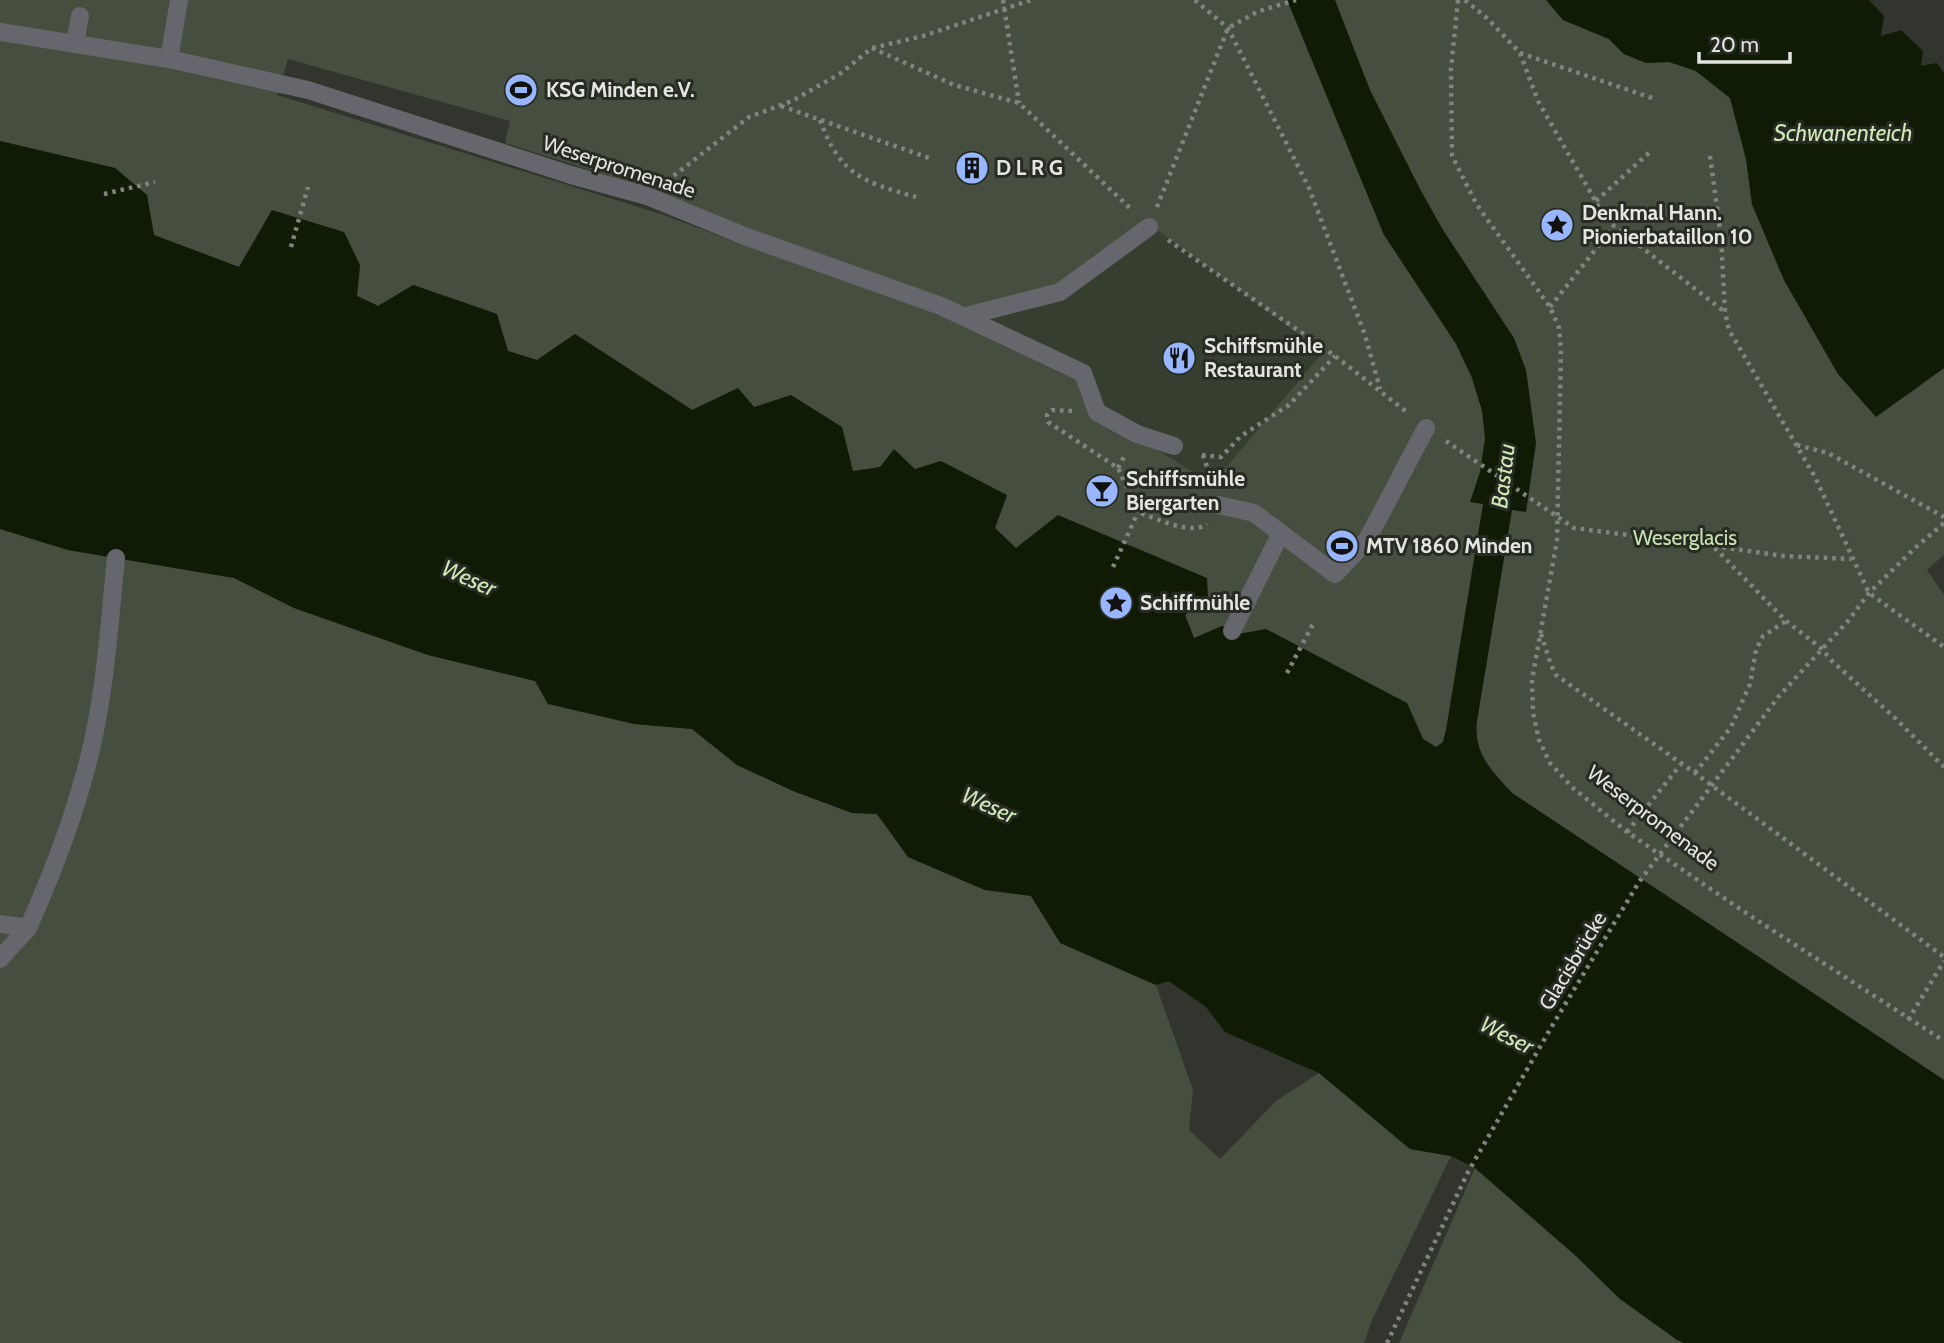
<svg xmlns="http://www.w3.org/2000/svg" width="1944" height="1343" font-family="Cabin,sans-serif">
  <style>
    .built { fill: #363e30 }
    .green { fill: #464f3f; fill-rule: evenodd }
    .water { fill: #101b05 }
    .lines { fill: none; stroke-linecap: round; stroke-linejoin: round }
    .path { stroke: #82857f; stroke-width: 4.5; stroke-dasharray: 3.5 5; stroke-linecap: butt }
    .lane { stroke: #65676c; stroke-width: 18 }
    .labels { text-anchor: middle; stroke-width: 6; stroke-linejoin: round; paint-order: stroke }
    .poi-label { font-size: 21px; font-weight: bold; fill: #e2e5e0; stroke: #272b23; text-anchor: start }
    .street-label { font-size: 21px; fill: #e2e5e0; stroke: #272b23 }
    .park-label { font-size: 21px; fill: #c7e3b0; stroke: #272b23 }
    .water-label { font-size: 23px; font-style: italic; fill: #cee9b6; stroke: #272b23 }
  </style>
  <rect width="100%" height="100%" fill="#31352d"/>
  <!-- built -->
  <path class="built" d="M1157 230 1323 352 1212 485 1099 417 981 317 1065 298Z"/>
  <!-- green -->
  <g class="green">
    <path d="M0 0H1546L1563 20 1609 39 1624 54 1646 63 1669 62 1696 71 1730 98 1746 159 1752 205 1784 280 1838 374 1906 396 1944 368V555L1927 570 1944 595V1080L1512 793C1491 771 1478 760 1476 728L1446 730 1443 742 1436 748 1423 739 1407 703 1222 626 1194 638 1185 615 1208 596 1016 549 995 528 1007 496 915 469 880 467 853 472 754 407 738 388 693 410 575 334 537 360 508 351 497 314 414 285 379 306 357 296 360 265 272 211 239 267 154 235 147 195 115 168 0 141ZM288 59 510 121 505 143 619 179 876 278 969 311 1058 286 1157 230 1323 352 1212 484 1124 429 1099 417 1083 373 941 306 749 247 661 214 277 95Z"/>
    <path d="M0 529 68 550 234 578 294 608 428 655 536 681 634 724 692 729 737 765 793 791 852 813 877 814 908 857 985 890 1031 896 1061 943 1156 985 1193 1090 1189 1130 1220 1159 1276 1101 1319 1073 1410 1149 1451 1156 1372 1320 1364 1343H0Z"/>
    <path d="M1475 1168 1576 1256 1620 1299 1684 1343H1399Z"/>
  </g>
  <!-- water -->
  <g class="water">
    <path d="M1287 0H1335L1370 90 1420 189 1443 230 1514 338 1526 370 1536 443 1526 512 1512 510 1477 721C1473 753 1492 771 1512 793L1944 1080V1343H1684L1677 1340 1620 1299 1576 1256 1475 1168 1451 1156 1410 1149 1319 1073 1225 1032 1206 1007 1169 981 1156 985 1060 943 1031 896 985 890 908 857 877 814 852 813 793 791 737 765 692 729 634 724 548 704 535 681 428 655 294 608 234 578 68 550 0 529V141L115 168 147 195 154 235 239 267 272 210 344 232 360 265 357 296 378 306 413 285 497 314 508 351 537 360 575 334 692 410 738 388 754 407 791 395 842 427 853 471 880 467 894 449 915 469 941 461 1007 495 995 528 1016 548 1058 515 1207 578 1208 596 1185 615 1194 638 1222 626 1238 634 1266 629 1407 703 1423 739 1436 747 1443 742 1446 730 1483 504 1470 502 1480 472 1485 438 1482 411 1472 378 1456 344 1384 235Z"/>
    <path d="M1546 0H1869L1884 16 1881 36 1901 30 1923 51 1921 66 1937 63 1944 73V368L1876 417 1838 374 1784 280 1752 204 1746 159 1730 98 1696 71 1669 62 1646 63 1624 54 1609 39 1563 20Z"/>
  </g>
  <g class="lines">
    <!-- path -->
    <g class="path">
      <path d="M1003 0 1019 103"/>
      <path d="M1195 0 1228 28 1309 188 1365 335 1380 389"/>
      <path d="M1458 0 1451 69 1452 156 1477 205 1550 307 1559 328 1561 350 1557 540 1532 680 1533 713 1539 740 1550 763 1572 787 1627 832 1749 915 1944 1041"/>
      <path d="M1465 0 1488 19 1520 53 1655 99"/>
      <path d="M872 48 954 85 1019 103 1132 210"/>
      <path d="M1520 53 1538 101 1600 209 1614 226 1725 312"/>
      <path d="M781 106 932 159"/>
      <path d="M820 120C840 175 863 182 916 197"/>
      <path d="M1710 156 1721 237 1725 312 1729 330 1815 477 1869 593 1944 647"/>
      <path d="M667 181 749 117 792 101 841 73 872 48 923 36 1031 0"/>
      <path d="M104 194 155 182"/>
      <path d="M1596 201 1652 150"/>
      <path d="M1157 207 1228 28 1259 11 1296 0"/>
      <path d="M1168 240 1335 356 1408 413"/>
      <path d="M291 247 308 187"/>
      <path d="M1550 307 1614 226"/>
      <path d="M1072 411 1052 410 1047 415 1048 422 1118 468 1138 512C1155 518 1192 536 1207 524"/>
      <path d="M1446 441 1574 528 1713 546 1786 621 1822 649 1832 661 1894 717 1944 767"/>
      <path d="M1797 445 1828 453 1944 517"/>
      <path d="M1202 455 1221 457 1241 436 1289 405 1335 356"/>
      <path d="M1203 455 1213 485"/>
      <path d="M1118 468 1126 453"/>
      <path d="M1714 546 1783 556 1851 559"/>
      <path d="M1113 567 1138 512"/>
      <path d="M1541 634 1551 665 1556 675 1695 773 1944 957"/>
      <path d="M1287 673 1314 622"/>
      <path d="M1695 773 1731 727 1750 684 1756 650 1763 636 1786 621"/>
      <path d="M1627 832 1681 764"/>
      <path d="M1908 1020 1944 961"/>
      <path d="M1387 1343 1468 1172 1552 1026 1639 882 1779 696 1848 621 1869 593 1915 548 1944 523"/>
    </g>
    <!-- lane -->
    <g class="lane">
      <path d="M0 32 169 59 308 90 571 175 647 196 747 237 941 306 1083 373 1097 412 1137 434 1174 446"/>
      <path d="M75 44 80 16"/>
      <path d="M169 59 179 0"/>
      <path d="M966 316 1060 292 1149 227"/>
      <path d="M1219 505 1254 513 1335 574 1367 540 1426 428"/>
      <path d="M1232 631 1281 533"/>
      <path d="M0 924 28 928 0 959"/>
      <path d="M28 928C60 856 88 781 100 703 108 655 111 606 116 558"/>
    </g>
  </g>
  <!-- icons -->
  <defs>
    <symbol id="stadium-disc" viewBox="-11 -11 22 22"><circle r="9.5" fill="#97b6fd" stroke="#272b23"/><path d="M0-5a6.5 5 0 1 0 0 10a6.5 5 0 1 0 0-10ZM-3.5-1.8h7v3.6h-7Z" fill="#111"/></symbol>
    <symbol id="building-disc" viewBox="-11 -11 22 22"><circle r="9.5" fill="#97b6fd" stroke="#272b23"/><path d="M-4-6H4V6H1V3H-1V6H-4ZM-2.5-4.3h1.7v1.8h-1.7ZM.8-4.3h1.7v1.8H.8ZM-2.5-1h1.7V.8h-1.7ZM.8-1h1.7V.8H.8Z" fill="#111"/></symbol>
    <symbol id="sight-disc" viewBox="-11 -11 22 22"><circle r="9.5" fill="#97b6fd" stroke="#272b23"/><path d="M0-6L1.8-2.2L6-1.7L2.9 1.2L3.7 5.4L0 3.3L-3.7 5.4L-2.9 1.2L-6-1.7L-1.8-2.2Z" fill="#111"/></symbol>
    <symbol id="restaurant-disc" viewBox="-11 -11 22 22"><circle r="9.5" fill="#97b6fd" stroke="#272b23"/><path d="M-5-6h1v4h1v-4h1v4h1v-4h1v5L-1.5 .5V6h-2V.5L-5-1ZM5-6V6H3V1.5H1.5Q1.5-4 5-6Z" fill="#111"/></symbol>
    <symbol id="bar-disc" viewBox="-11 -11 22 22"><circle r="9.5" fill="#97b6fd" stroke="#272b23"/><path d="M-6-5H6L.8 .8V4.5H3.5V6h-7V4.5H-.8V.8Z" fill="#111"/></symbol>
  </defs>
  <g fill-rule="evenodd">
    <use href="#stadium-disc" x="502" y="71" width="38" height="38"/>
    <use href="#building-disc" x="953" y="149" width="38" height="38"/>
    <use href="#sight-disc" x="1538" y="206" width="38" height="38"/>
    <use href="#restaurant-disc" x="1160" y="339" width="38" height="38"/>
    <use href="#bar-disc" x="1083" y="472" width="38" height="38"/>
    <use href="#stadium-disc" x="1323" y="527" width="38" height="38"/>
    <use href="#sight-disc" x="1097" y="584" width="38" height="38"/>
  </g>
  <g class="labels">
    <!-- poi labels -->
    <g class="poi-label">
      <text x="546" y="97">KSG Minden e.V.</text>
      <text x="996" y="175">D L R G</text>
      <text x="1582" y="220">Denkmal Hann.<tspan x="1582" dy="24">Pionierbataillon 10</tspan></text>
      <text x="1204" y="353">Schiffsmühle<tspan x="1204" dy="24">Restaurant</tspan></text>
      <text x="1126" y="486">Schiffsmühle<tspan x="1126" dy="24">Biergarten</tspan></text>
      <text x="1366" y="553">MTV 1860 Minden</text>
      <text x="1140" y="610">Schiffmühle</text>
    </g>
    <!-- street labels -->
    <g class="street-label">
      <text transform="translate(619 167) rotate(18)" y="7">Weserpromenade</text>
      <text transform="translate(1653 818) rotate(37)" y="7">Weserpromenade</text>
      <text transform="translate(1573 961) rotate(-59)" y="7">Glacisbrücke</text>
    </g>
    <!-- park labels -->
    <g class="park-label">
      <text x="1685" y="545">Weserglacis</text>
    </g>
    <!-- water labels -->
    <g class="water-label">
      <text x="1843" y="141">Schwanenteich</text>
      <text transform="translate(1503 476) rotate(-83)" y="8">Bastau</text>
      <text transform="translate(469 578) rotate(24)" y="8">Weser</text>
      <text transform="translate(989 805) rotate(24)" y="8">Weser</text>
      <text transform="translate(1507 1035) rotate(27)" y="8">Weser</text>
    </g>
  </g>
  <!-- scale -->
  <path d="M1699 52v10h91v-10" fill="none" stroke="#e2e5e0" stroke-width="3.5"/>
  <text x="1710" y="52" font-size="21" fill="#e2e5e0" stroke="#272b23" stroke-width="5" paint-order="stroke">20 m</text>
</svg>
